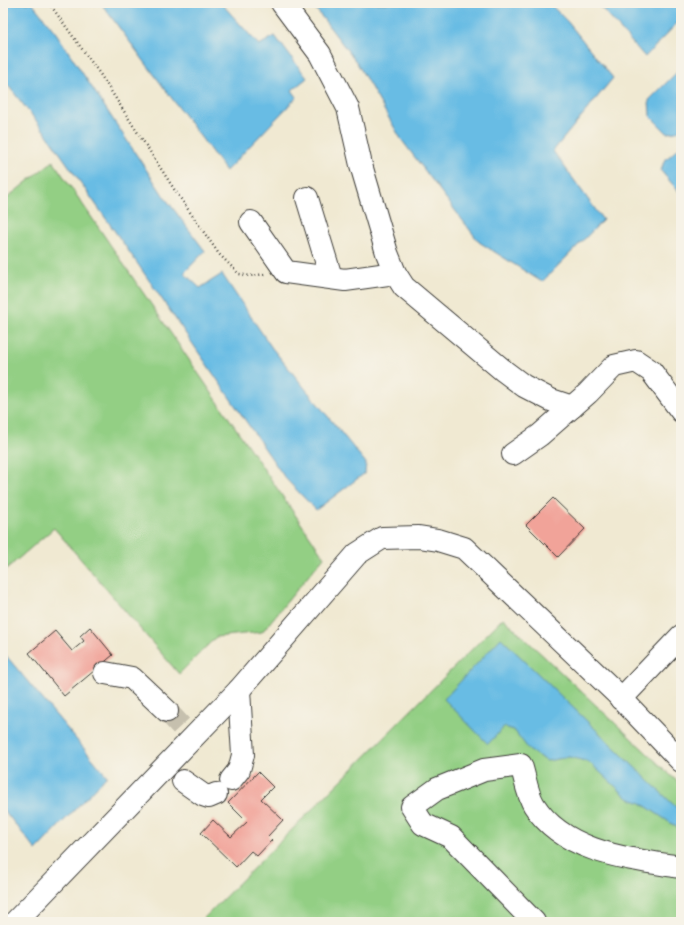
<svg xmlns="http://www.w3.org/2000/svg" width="684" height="925" font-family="Delius,sans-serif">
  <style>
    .green { fill: #93cf84; stroke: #587650 }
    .water { fill: #68bce4; stroke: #426c80 }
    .building { fill: #f1a399 }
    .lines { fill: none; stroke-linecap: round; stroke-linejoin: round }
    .minor-tunnel { stroke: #c6c0ae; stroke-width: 22; stroke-dasharray: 22 11; stroke-linecap: butt }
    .minor-casing { stroke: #3c3b37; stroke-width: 24 }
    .path { stroke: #3c3b37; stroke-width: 2.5; stroke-dasharray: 1 3; stroke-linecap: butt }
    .minor { stroke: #fff; stroke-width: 22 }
  </style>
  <rect width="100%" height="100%" fill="#f7f3e8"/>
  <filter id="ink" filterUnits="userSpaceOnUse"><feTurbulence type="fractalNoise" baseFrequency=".025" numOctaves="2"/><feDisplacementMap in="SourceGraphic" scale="8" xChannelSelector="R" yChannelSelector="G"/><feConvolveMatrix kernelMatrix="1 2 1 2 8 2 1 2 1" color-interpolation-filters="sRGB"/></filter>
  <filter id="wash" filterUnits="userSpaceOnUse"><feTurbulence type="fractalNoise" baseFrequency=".012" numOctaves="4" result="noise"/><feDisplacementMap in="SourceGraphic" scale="16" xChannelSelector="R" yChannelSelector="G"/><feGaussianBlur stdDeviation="0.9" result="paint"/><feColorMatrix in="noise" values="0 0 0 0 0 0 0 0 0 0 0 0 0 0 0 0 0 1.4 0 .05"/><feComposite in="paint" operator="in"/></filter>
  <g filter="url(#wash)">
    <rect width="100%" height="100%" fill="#f0e9d2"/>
    <!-- green -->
    <g class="green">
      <path d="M53 161 324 557 262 632 216 637 179 674 54 528 3 572V201Z"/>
      <path d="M503 618 681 785V922H200Z"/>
    </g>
    <!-- water -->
    <g class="water">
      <path d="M3 3H32L56 33 163 195 205 251 184 273 200 288 222 274 272 348 366 463 365 473 316 510 285 478 135 260 45 132 3 79Z"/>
      <path d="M107 3H221L259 45 275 36 307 78 292 90 297 97 226 171 103 6Z"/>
      <path d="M318 3H549L567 21 613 78 553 151 603 220 542 282 479 242 401 139 357 63 315 8Z"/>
      <path d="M597 3H681V19L645 57Z"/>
      <path d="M681 68V128L676 132 667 133 650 116 649 100Z"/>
      <path d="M681 146V194L661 171 664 161Z"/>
      <path d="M501 638 681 812V830L641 803 628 798 589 762 569 757 547 761 530 751 514 730 504 727 488 744 444 699Z"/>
      <path d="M3 652 107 776 36 850 3 809Z"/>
    </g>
    <g id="blocks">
      <!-- building -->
      <g class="building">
        <path d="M553 498 585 529 558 557 526 525Z"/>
        <path d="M90 627 113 655 64 696 29 653 55 631 72 651 84 641 80 636Z"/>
        <path d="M258 772 273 787 261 799 283 820 268 836 272 840 257 856 251 851 236 867 201 833 213 820 231 837 247 822 228 803Z"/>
      </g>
    </g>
  </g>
  <g filter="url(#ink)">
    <use href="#blocks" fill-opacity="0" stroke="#3c3b37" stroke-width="1"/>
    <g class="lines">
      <!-- minor-tunnel -->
      <path class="minor-tunnel" d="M167 711 181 726"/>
      <defs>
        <g id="minor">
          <path d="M282 3 320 54 348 108 361 165 387 253 395 273 404 287 504 371 524 386 551 400 572 407"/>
          <path d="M307 198 331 277"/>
          <path d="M251 222 286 272 345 280 395 273"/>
          <path d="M513 454 540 435 588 393 614 366 636 361 651 371 681 411"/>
          <path d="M105 673 132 678 167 711"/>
          <path d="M621 699 681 636"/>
          <path d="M231 780 239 770 243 755 239 690"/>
          <path d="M183 781 203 795 209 797 216 794"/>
          <path d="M15 922 239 690 357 554 382 538 419 537 438 540 464 548 615 692 681 761"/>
          <path d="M534 922 451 837 423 824 412 807 437 789 484 770 521 765C525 777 527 794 534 805 564 853 630 859 681 867"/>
        </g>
      </defs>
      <!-- minor casing -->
      <use href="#minor" class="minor-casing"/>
      <!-- path -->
      <path class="path" d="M49 3 100 74 174 189 219 254 239 274 250 276 265 274"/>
      <!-- minor -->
      <use href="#minor" class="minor"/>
    </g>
  </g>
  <!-- margin -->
  <rect width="684" height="925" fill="none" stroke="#f7f3e8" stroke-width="16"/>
</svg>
